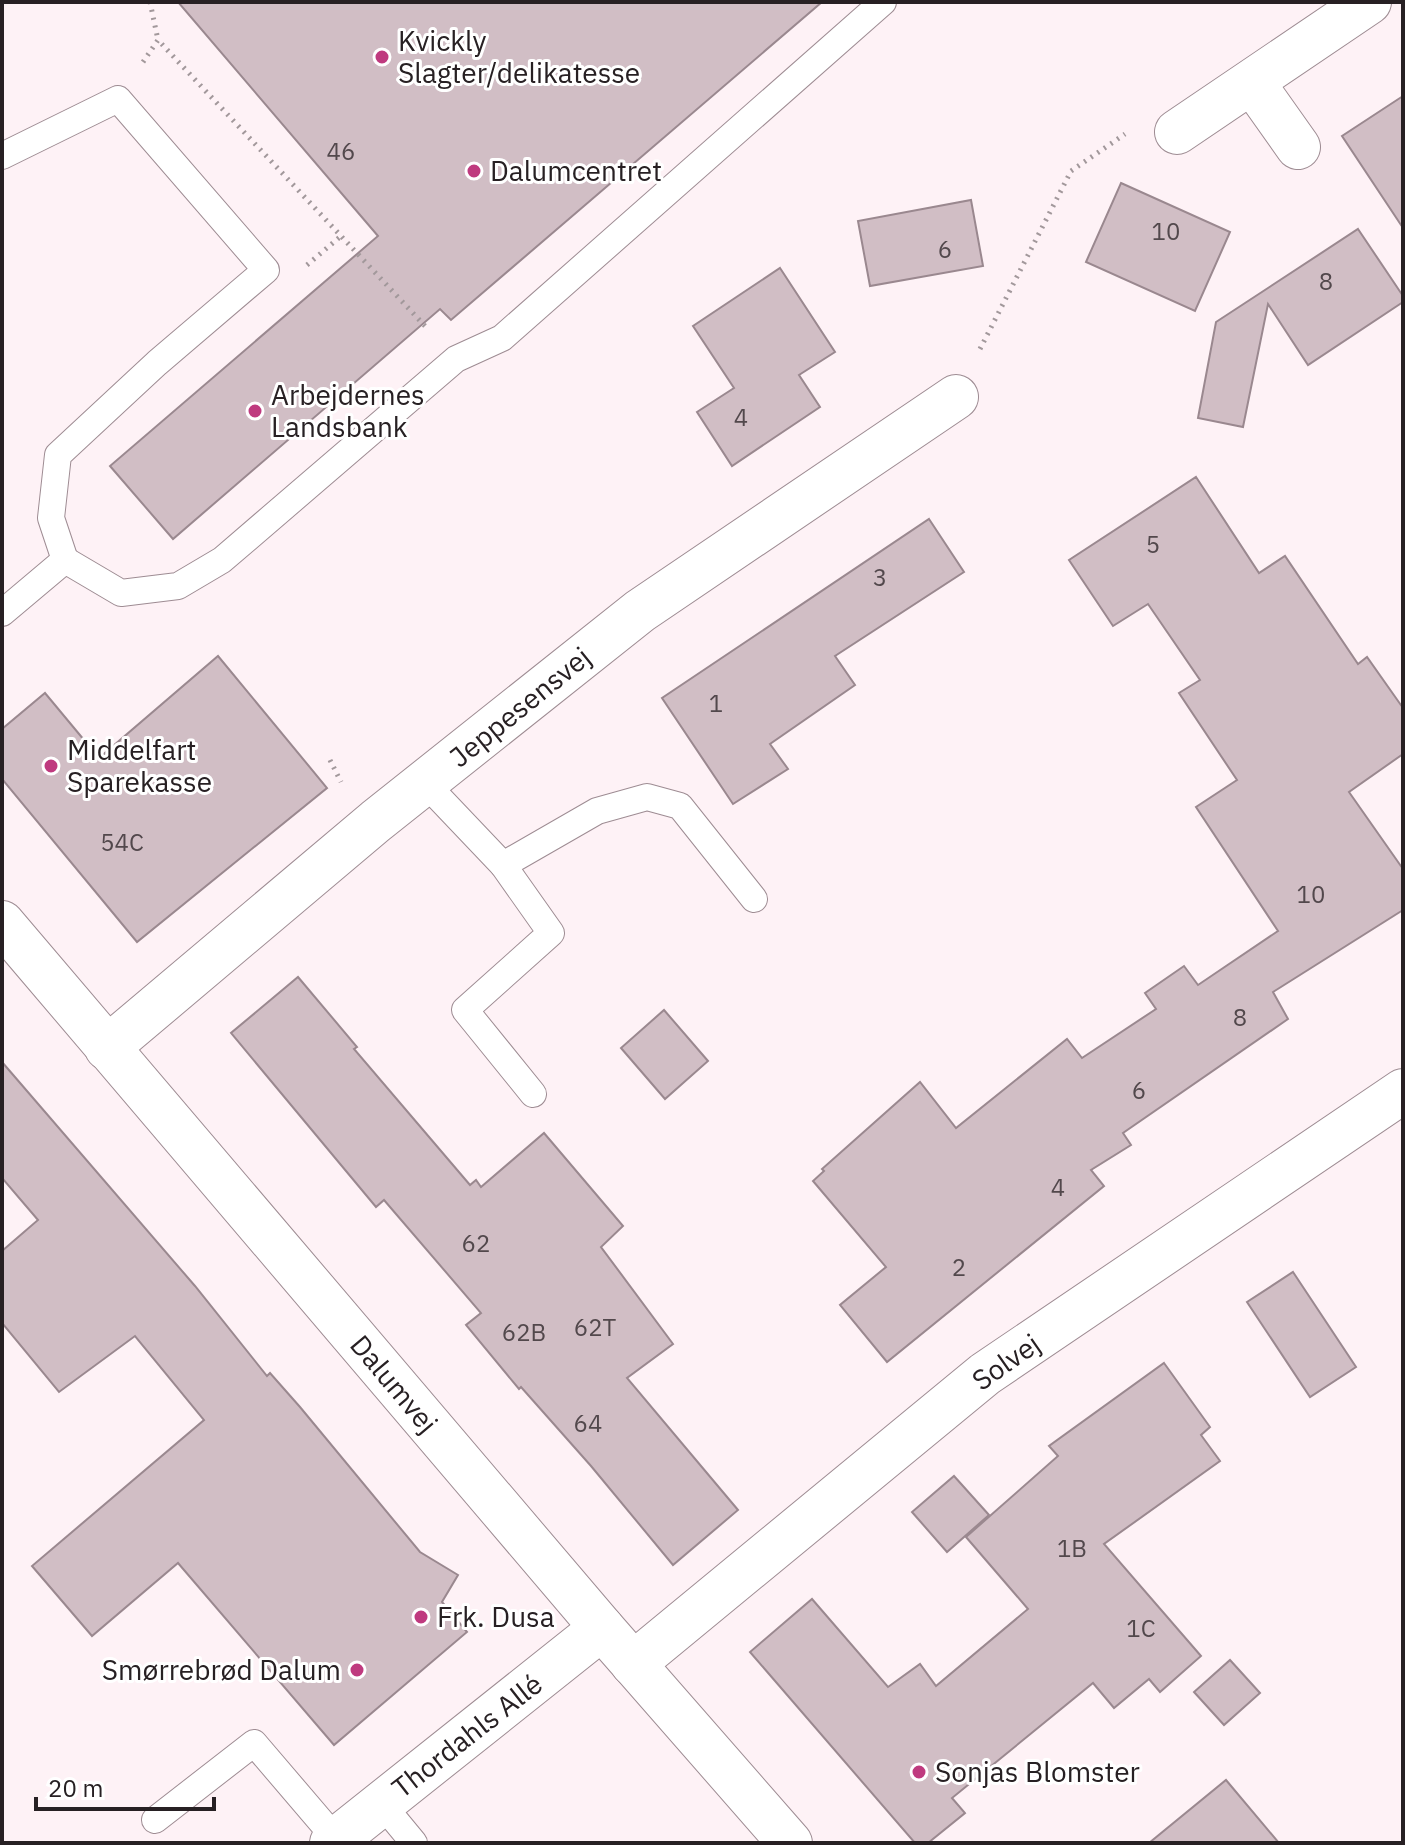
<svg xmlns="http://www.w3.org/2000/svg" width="1405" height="1845" font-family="'IBM Plex Sans',sans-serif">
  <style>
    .building { fill: #d1bec5; stroke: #9a888f; stroke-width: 2 }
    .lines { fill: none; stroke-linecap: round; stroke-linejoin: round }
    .service-casing { stroke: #9e8c93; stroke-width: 28 }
    .minor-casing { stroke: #9e8c93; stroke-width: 46 }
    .tertiary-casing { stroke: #9e8c93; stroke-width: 46 }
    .path { stroke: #a2989b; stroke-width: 5; stroke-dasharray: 2 6; stroke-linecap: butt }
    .service { stroke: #fff; stroke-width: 26 }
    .minor { stroke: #fff; stroke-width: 44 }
    .tertiary { stroke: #fff; stroke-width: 44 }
    .poi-dot { fill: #bf3a7f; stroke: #fff; stroke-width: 3 }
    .labels { text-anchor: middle; stroke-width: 6; stroke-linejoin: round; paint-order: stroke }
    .number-label { font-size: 24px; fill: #52484c }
    .poi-label { font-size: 28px; fill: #272023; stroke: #fff; text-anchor: start }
    .street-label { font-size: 28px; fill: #272023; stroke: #fff }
  </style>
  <rect width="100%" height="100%" fill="#fef2f6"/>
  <!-- building -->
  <g class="building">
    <path d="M178 2H822L451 320 440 309 173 539 110 466 378 236Z"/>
    <path d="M1403 96V228L1342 136Z"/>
    <path d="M1121 183 1230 232 1195 311 1086 262Z"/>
    <path d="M971 200 983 266 870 286 858 221Z"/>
    <path d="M1358 229 1403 296V302L1308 365 1268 304 1243 427 1198 418 1216 322Z"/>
    <path d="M780 268 835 352 799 375 820 407 732 466 697 412 734 388 693 326Z"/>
    <path d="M1196 477 1259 573 1285 556 1358 664 1367 657 1403 708V754L1349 792 1403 869V910L1273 992 1288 1019 1123 1133 1131 1145 1091 1170 1104 1186 887 1362 840 1305 886 1267 813 1181 824 1171 822 1169 920 1082 956 1128 1067 1039 1082 1058 1156 1009 1145 993 1184 966 1198 985 1278 931 1196 807 1237 780 1179 693 1200 680 1148 604 1113 626 1069 560Z"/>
    <path d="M929 519 964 572 835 656 855 685 770 744 788 769 733 804 662 698Z"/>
    <path d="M218 656 327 788 137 942 2 779V729L45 693 99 758Z"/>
    <path d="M298 977 357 1047 354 1049 470 1185 476 1180 481 1187 544 1133 623 1226 601 1247 673 1344 627 1378 738 1510 673 1565 591 1466 521 1387 519 1389 466 1325 481 1313 384 1200 376 1207 231 1033Z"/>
    <path d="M664 1010 708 1061 665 1099 621 1048Z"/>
    <path d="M2 1062 195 1286 267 1376 270 1373 300 1407 420 1552 458 1575 442 1602 467 1632 334 1745 178 1563 92 1636 32 1566 204 1420 135 1336 59 1392 2 1323V1251L38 1220 2 1178Z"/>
    <path d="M1293 1272 1356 1367 1310 1397 1247 1302Z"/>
    <path d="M1164 1363 1210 1427 1201 1435 1220 1461 1104 1544 1201 1656 1160 1692 1149 1679 1114 1708 1093 1683 952 1798 965 1813 928 1843H915L750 1652 812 1599 888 1687 920 1664 936 1686 1028 1609 966 1537 1058 1456 1049 1446Z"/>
    <path d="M954 1476 989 1515 947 1552 912 1512Z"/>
    <path d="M1230 1660 1260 1693 1224 1725 1194 1692Z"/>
    <path d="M1226 1780 1279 1843H1149Z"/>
  </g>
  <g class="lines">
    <defs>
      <g id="service">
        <path d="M2 156 118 99 266 270 157 363 58 455 51 518 65 560"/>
        <path d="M2 613 65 560 121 593 178 586 222 560 456 359 502 338 883 2"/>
        <path d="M425 783 503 865 597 811 647 797 680 806 754 899"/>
        <path d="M503 865 551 933 465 1010 533 1094"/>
        <path d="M381 1803 414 1843"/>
        <path d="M155 1820 254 1743 336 1839"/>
      </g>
      <g id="minor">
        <path d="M1252 82 1298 147"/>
        <path d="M1177 132 1369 2"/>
        <path d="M107 1048 376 821 640 611 956 397"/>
        <path d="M633 1664 985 1374 1403 1091"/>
        <path d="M332 1843 602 1628"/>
      </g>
      <path id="tertiary" d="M2 923 602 1628 790 1843"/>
    </defs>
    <!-- service casing -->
    <use href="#service" class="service-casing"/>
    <!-- minor casing -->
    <use href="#minor" class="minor-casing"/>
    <!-- tertiary casing -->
    <use href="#tertiary" class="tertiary-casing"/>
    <!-- path -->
    <g class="path">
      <path d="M150 2 158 40"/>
      <path d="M143 62 158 40 425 326"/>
      <path d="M307 265 341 236"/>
      <path d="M980 349 1071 171 1125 134"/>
      <path d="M330 760 341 782"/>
    </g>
    <!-- service -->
    <use href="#service" class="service"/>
    <!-- minor -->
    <use href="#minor" class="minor"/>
    <!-- tertiary -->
    <use href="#tertiary" class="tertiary"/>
  </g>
  <!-- markers -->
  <g class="poi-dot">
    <circle cx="382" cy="57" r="8"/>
    <circle cx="474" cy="171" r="8"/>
    <circle cx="255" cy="411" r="8"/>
    <circle cx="51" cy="766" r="8"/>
    <circle cx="421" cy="1617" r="8"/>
    <circle cx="357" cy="1670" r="8"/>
    <circle cx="919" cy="1772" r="8"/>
  </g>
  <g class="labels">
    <!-- number labels -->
    <g class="number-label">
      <text x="341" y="160">46</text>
      <text x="1166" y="240">10</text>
      <text x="945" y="258">6</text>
      <text x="1326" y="290">8</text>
      <text x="741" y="426">4</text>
      <text x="1153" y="553">5</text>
      <text x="880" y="586">3</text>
      <text x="716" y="712">1</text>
      <text x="122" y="851">54C</text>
      <text x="1311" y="903">10</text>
      <text x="1240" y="1026">8</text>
      <text x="1139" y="1099">6</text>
      <text x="1058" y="1196">4</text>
      <text x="476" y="1252">62</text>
      <text x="959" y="1276">2</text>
      <text x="595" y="1336">62T</text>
      <text x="524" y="1341">62B</text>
      <text x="588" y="1432">64</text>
      <text x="1072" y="1557">1B</text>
      <text x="1141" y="1637">1C</text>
    </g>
    <!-- poi labels -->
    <g class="poi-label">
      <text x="398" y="51">Kvickly<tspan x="398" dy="32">Slagter/delikatesse</tspan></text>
      <text x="490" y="181">Dalumcentret</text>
      <text x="271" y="405">Arbejdernes<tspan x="271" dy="32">Landsbank</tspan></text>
      <text x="67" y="760">Middelfart<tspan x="67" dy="32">Sparekasse</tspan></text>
      <text x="437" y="1627">Frk. Dusa</text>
      <text x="341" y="1680" text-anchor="end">Smørrebrød Dalum</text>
      <text x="935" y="1782">Sonjas Blomster</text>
    </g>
    <!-- street labels -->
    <g class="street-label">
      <text transform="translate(520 707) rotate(-39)" y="10">Jeppesensvej</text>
      <text transform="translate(1006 1362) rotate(-35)" y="10">Solvej</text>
      <text transform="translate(394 1384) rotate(50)" y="10">Dalumvej</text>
      <text transform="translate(467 1736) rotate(-38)" y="10">Thordahls Allé</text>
    </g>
  </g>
  <!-- border -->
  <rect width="1405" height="1845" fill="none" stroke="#272023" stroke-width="8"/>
  <!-- scale -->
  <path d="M36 1797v12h178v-12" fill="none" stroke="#272023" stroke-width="4"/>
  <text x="48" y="1797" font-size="24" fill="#272023" stroke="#ffffff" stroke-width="6" paint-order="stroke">20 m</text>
</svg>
